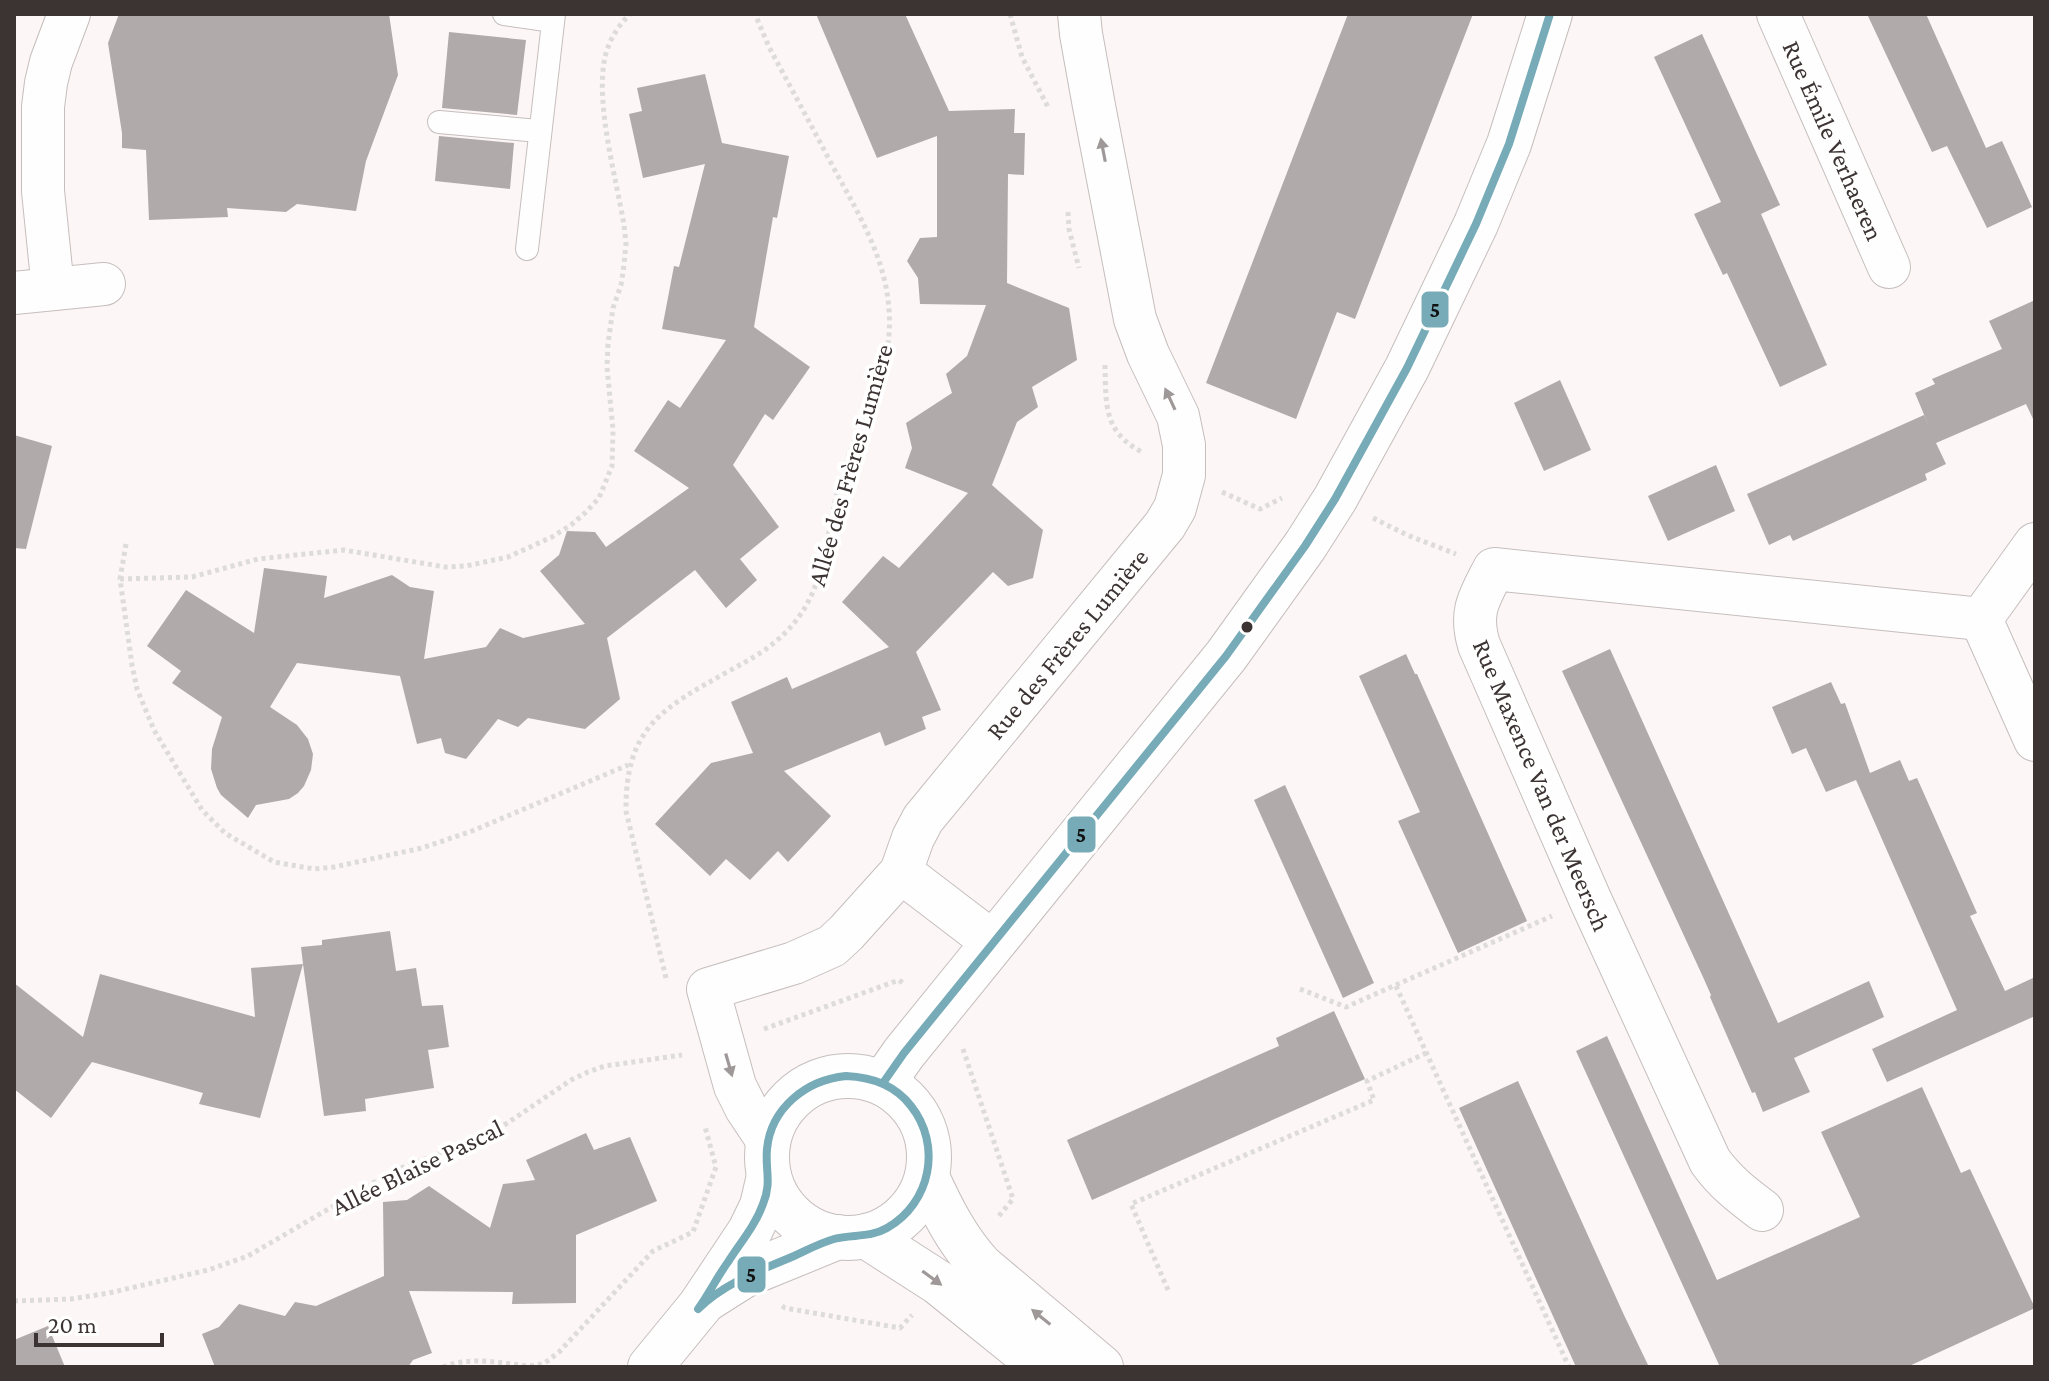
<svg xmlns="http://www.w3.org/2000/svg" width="2049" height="1381" font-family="'Crimson Pro',serif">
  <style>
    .building { fill: #b0aaaa }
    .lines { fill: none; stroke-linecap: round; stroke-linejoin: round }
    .service-casing { stroke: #c5bebd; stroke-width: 24 }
    .minor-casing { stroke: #c5bebd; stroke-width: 44 }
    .tertiary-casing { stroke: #c5bebd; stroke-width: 46 }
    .path { stroke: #dddbdb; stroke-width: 5; stroke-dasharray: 4 4; stroke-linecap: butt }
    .service { stroke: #fffefe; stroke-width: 22 }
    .minor { stroke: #fffefe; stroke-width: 42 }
    .tertiary { stroke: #fffefe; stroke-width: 44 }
    .bus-1-casing { stroke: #fff; stroke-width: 14 }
    .bus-1 { stroke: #76abb7; stroke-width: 8 }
    .oneway { fill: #9e9898 }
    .bus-dot { fill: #3c3333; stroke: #fff; stroke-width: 3 }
    .labels { text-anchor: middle; stroke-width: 8; stroke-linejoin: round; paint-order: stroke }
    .street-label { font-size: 26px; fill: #3c3333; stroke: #fff }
    .line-badge { stroke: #fff; stroke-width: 3 }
    .pale-badge-label { font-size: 22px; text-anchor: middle; font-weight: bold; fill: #111 }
  </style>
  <rect width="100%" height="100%" fill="#fcf6f6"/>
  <!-- building -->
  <g class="building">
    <path d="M119 14H389L398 75 366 161 356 211 297 204 286 212 227 208 228 217 149 220 146 150 122 148V133L108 43Z"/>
    <path d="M816 14H905L949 111 1015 109 1014 133H1025L1024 175 1008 174 1007 283 1069 308 1077 360 1032 387 1038 407 1017 422 992 485 1043 530 1033 578 1008 586 993 572 916 652 941 710 922 717 926 729 885 746 880 732 784 771 831 816 788 862 778 851 750 880 726 859 710 876 655 824 711 763 753 753 731 702 787 677 792 689 889 647 842 602 883 556 899 568 968 493 905 468 912 448 906 423 952 393 946 374 967 356 986 305 920 304 918 278 907 261 920 238 937 237V136L877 158Z"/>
    <path d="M1348 14H1473L1355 319 1337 312 1296 419 1206 383Z"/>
    <path d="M1867 14H1926L1986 148 2002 141 2032 207 1987 228 1947 146 1932 152Z"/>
    <path d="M449 32 526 40 517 115 442 108Z"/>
    <path d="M1702 34 1780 205 1761 214 1827 365 1780 387 1727 273 1723 275 1694 214 1721 202 1654 57Z"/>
    <path d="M705 74 722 143 789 156 777 218 773 217 754 327 810 367 773 420 765 414 733 465 779 527 740 559 757 580 726 608 695 570 607 638 620 699 585 729 528 718 518 727 498 719 466 759 445 753 441 738 417 744 400 676 297 663 270 707 297 725 308 739 313 754 311 770 304 786 298 793 289 799 256 805 248 818 221 795 217 788 211 769 212 749 222 717 172 683 181 671 147 646 186 590 254 633 264 568 327 576 324 598 392 575 410 587 434 591 424 659 486 647 500 628 523 638 585 624 540 571 559 555 567 531 595 532 606 547 689 488 634 451 668 400 680 408 726 340 662 329 674 266 679 267 705 164 643 178 629 114 642 111 637 88Z"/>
    <path d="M439 136 514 143 510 189 435 181Z"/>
    <path d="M2035 300V423L2026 404 1936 443 1946 464 1925 474 1927 480 1793 541 1790 535 1769 545 1747 494 1924 415 1930 429 1915 393 1935 384 1932 379 2002 349 1989 321Z"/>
    <path d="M1560 380 1591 450 1544 471 1514 403Z"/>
    <path d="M14 435 52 446 26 549 14 548Z"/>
    <path d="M1716 465 1735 511 1668 541 1648 496Z"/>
    <path d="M1610 649 1778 1023 1869 981 1884 1017 1794 1058 1810 1092 1763 1112 1755 1092 1752 1093 1710 997 1711 995 1703 977 1562 671Z"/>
    <path d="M1406 654 1415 674H1417L1527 921 1458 953 1398 821 1420 812 1359 676Z"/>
    <path d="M1831 682 1841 704 1845 703 1870 773 1900 760 1909 781 1917 778 1977 913 1970 916 2005 991 2035 977V1016L1887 1082 1872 1049 1957 1010 1856 780 1826 792 1806 748 1792 754 1772 707Z"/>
    <path d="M1285 785 1374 983 1343 998 1254 800Z"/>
    <path d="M390 931 396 971 416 968 422 1006 443 1005 449 1047 428 1050 434 1088 365 1099 366 1111 324 1116 303 964 260 1118 199 1104 203 1093 92 1062 51 1118 14 1089V983L83 1037 100 974 255 1017 251 968 303 964 301 947 322 945V940Z"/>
    <path d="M1334 1011 1365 1079 1092 1200 1067 1140 1279 1046 1276 1038Z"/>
    <path d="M1607 1036 1717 1280 1860 1217 1821 1132 1922 1087 1961 1173 1970 1169 2035 1308 1907 1367H1720L1576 1051Z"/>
    <path d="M1518 1081 1624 1315 1649 1367H1576L1459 1108Z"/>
    <path d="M586 1133 594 1150 630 1137 657 1201 576 1235V1303L512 1304 513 1292 409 1291 432 1353 413 1360 408 1367H215L202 1334 219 1327 239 1304 285 1316 295 1302 316 1306 384 1276 383 1202 407 1200 429 1186 490 1228 503 1184 535 1180 526 1160Z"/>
    <path d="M48 1326 65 1367H14V1340Z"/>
  </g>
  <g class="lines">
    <defs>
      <g id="service">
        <path d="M504 14 553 21"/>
        <path d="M439 122 539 131"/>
        <path d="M527 249 554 14"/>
      </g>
      <g id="minor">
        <path id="s1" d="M1778 14 1889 267"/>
        <path d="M53 289 43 191V107L46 83 51 62 69 14"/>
        <path d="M14 293 104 284"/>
        <path d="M2035 544 1981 619 2035 740"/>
        <path d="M901 872 994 943"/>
        <path id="s2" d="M768 1141 746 1108 735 1086 708 989 794 963 832 946 846 933 901 872 913 838 923 819 1165 525 1175 508 1184 475V445L1178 416 1148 354 1135 319 1094 106 1081 34 1079 14"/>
        <path d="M1762 1210C1742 1195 1725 1182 1710 1161L1590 899 1479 645C1469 612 1479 598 1494 569L1981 619"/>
      </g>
      <g id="tertiary">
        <circle cx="848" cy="1157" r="81"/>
        <path d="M883 1083 904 1053 1226 656 1305 546 1335 499 1407 368 1476 224 1509 144 1550 14"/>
        <path d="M927 1177C942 1210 957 1240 981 1266L1101 1367"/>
        <path d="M866 1236 939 1283 1043 1367"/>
        <path d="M707 1299 745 1275 838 1237"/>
        <path d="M650 1367 700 1306 750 1231 762 1206 769 1176"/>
      </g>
    </defs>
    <!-- service casing -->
    <use href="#service" class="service-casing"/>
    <!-- minor casing -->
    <use href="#minor" class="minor-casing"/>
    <!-- tertiary casing -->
    <use href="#tertiary" class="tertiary-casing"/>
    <!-- path -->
    <g class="path">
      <path d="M1010 14 1022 57 1049 109"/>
      <path d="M1068 212 1069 229 1079 268"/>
      <path d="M1105 365C1106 404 1103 432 1142 452"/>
      <path d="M1222 492 1260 509 1282 498"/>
      <path d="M1373 518 1407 535 1456 554"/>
      <path d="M126 544 120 579 132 665 137 689 154 730 202 810 225 833 274 862 314 869 334 867 422 848 472 831 628 765"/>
      <path d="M120 579 192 577 258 559 344 550 445 567 466 566 508 557 552 537 571 525 585 513 599 498 612 466 613 430 607 367 608 344 613 308 621 285 624 265 626 243 624 225C616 177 595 104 605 57 609 40 618 26 630 14"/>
      <path d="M666 978 626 811C625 727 663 708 729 671 745 662 761 654 775 642 826 600 823 548 838 489 846 458 860 428 871 398 877 383 884 368 887 352 899 278 865 226 832 165 811 125 790 86 769 47L755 14"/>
      <path d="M1396 986 1569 1367"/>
      <path d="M1300 989 1346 1007 1552 916"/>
      <path d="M764 1029 899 980 904 984"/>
      <path d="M963 1049 1013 1199 998 1217"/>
      <path d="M1168 1290 1131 1204 1374 1100 1367 1081 1426 1053"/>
      <path d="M14 1301 71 1299 109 1293 208 1270 248 1256 378 1180 401 1168 485 1136 503 1126 571 1080 588 1072 605 1066 682 1055"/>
      <path d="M782 1306 785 1308 900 1328 912 1315"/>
      <path d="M443 1367C466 1358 487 1361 512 1364 520 1365 529 1367 537 1365 546 1364 552 1357 559 1352L653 1251 693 1232 716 1167 705 1127"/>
    </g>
    <!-- service -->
    <use href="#service" class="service"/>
    <!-- minor -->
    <use href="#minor" class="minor"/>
    <!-- tertiary -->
    <use href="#tertiary" class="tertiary"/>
    <defs>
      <g id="bus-1">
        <path d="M846 1076C871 1077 895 1085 911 1106 942 1145 931 1203 887 1228 870 1238 852 1234 834 1239 820 1243 807 1250 794 1256 759 1271 726 1282 698 1309 709 1294 717 1277 728 1262 740 1243 755 1226 763 1204 772 1182 765 1170 767 1149 771 1108 806 1080 846 1076Z"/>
        <path d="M883 1083 904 1053 1226 656 1305 546 1335 499 1407 368 1476 224 1509 144 1550 14"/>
      </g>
    </defs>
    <!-- bus-1 casing -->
    <use href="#bus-1" class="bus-1-casing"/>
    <!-- bus-1 -->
    <use href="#bus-1" class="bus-1"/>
  </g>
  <!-- one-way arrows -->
  <defs><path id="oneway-solid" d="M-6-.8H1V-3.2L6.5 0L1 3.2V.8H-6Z" transform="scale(2)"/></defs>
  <g class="oneway">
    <use href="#oneway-solid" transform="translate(1103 150) rotate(-101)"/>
    <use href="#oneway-solid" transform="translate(1170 399) rotate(-115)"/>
    <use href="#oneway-solid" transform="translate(729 1065) rotate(74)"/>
    <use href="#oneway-solid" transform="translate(932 1278) rotate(36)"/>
    <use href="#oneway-solid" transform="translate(1041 1317) rotate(-141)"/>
  </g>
  <!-- markers -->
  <circle class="bus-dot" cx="1247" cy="627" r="7"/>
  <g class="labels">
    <!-- street labels -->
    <g class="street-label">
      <text dy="9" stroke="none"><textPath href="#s1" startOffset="138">Rue Émile Verhaeren</textPath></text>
      <text transform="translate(850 465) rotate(-74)" y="9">Allée des Frères Lumière</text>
      <text dy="9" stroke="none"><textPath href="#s2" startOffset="682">Rue des Frères Lumière</textPath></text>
      <text transform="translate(1542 785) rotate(67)" y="9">Rue Maxence Van der Meersch</text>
      <text transform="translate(417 1167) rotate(-26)" y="9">Allée Blaise Pascal</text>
    </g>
  </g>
  <g class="line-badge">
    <rect x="1420" y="290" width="30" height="39" rx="8" fill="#76abb7"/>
    <rect x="1066" y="815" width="31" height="39" rx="8" fill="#76abb7"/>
    <rect x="736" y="1255" width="31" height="39" rx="8" fill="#76abb7"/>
  </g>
  <g class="pale-badge-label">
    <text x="1435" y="317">5</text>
    <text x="1081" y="842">5</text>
    <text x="751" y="1282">5</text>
  </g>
  <!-- border -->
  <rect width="2049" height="1381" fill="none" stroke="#3c3333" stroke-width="32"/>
  <!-- scale -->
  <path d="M36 1333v12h126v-12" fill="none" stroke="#3c3333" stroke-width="4"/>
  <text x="48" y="1333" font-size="24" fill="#3c3333" stroke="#ffffff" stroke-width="6" paint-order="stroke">20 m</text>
</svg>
